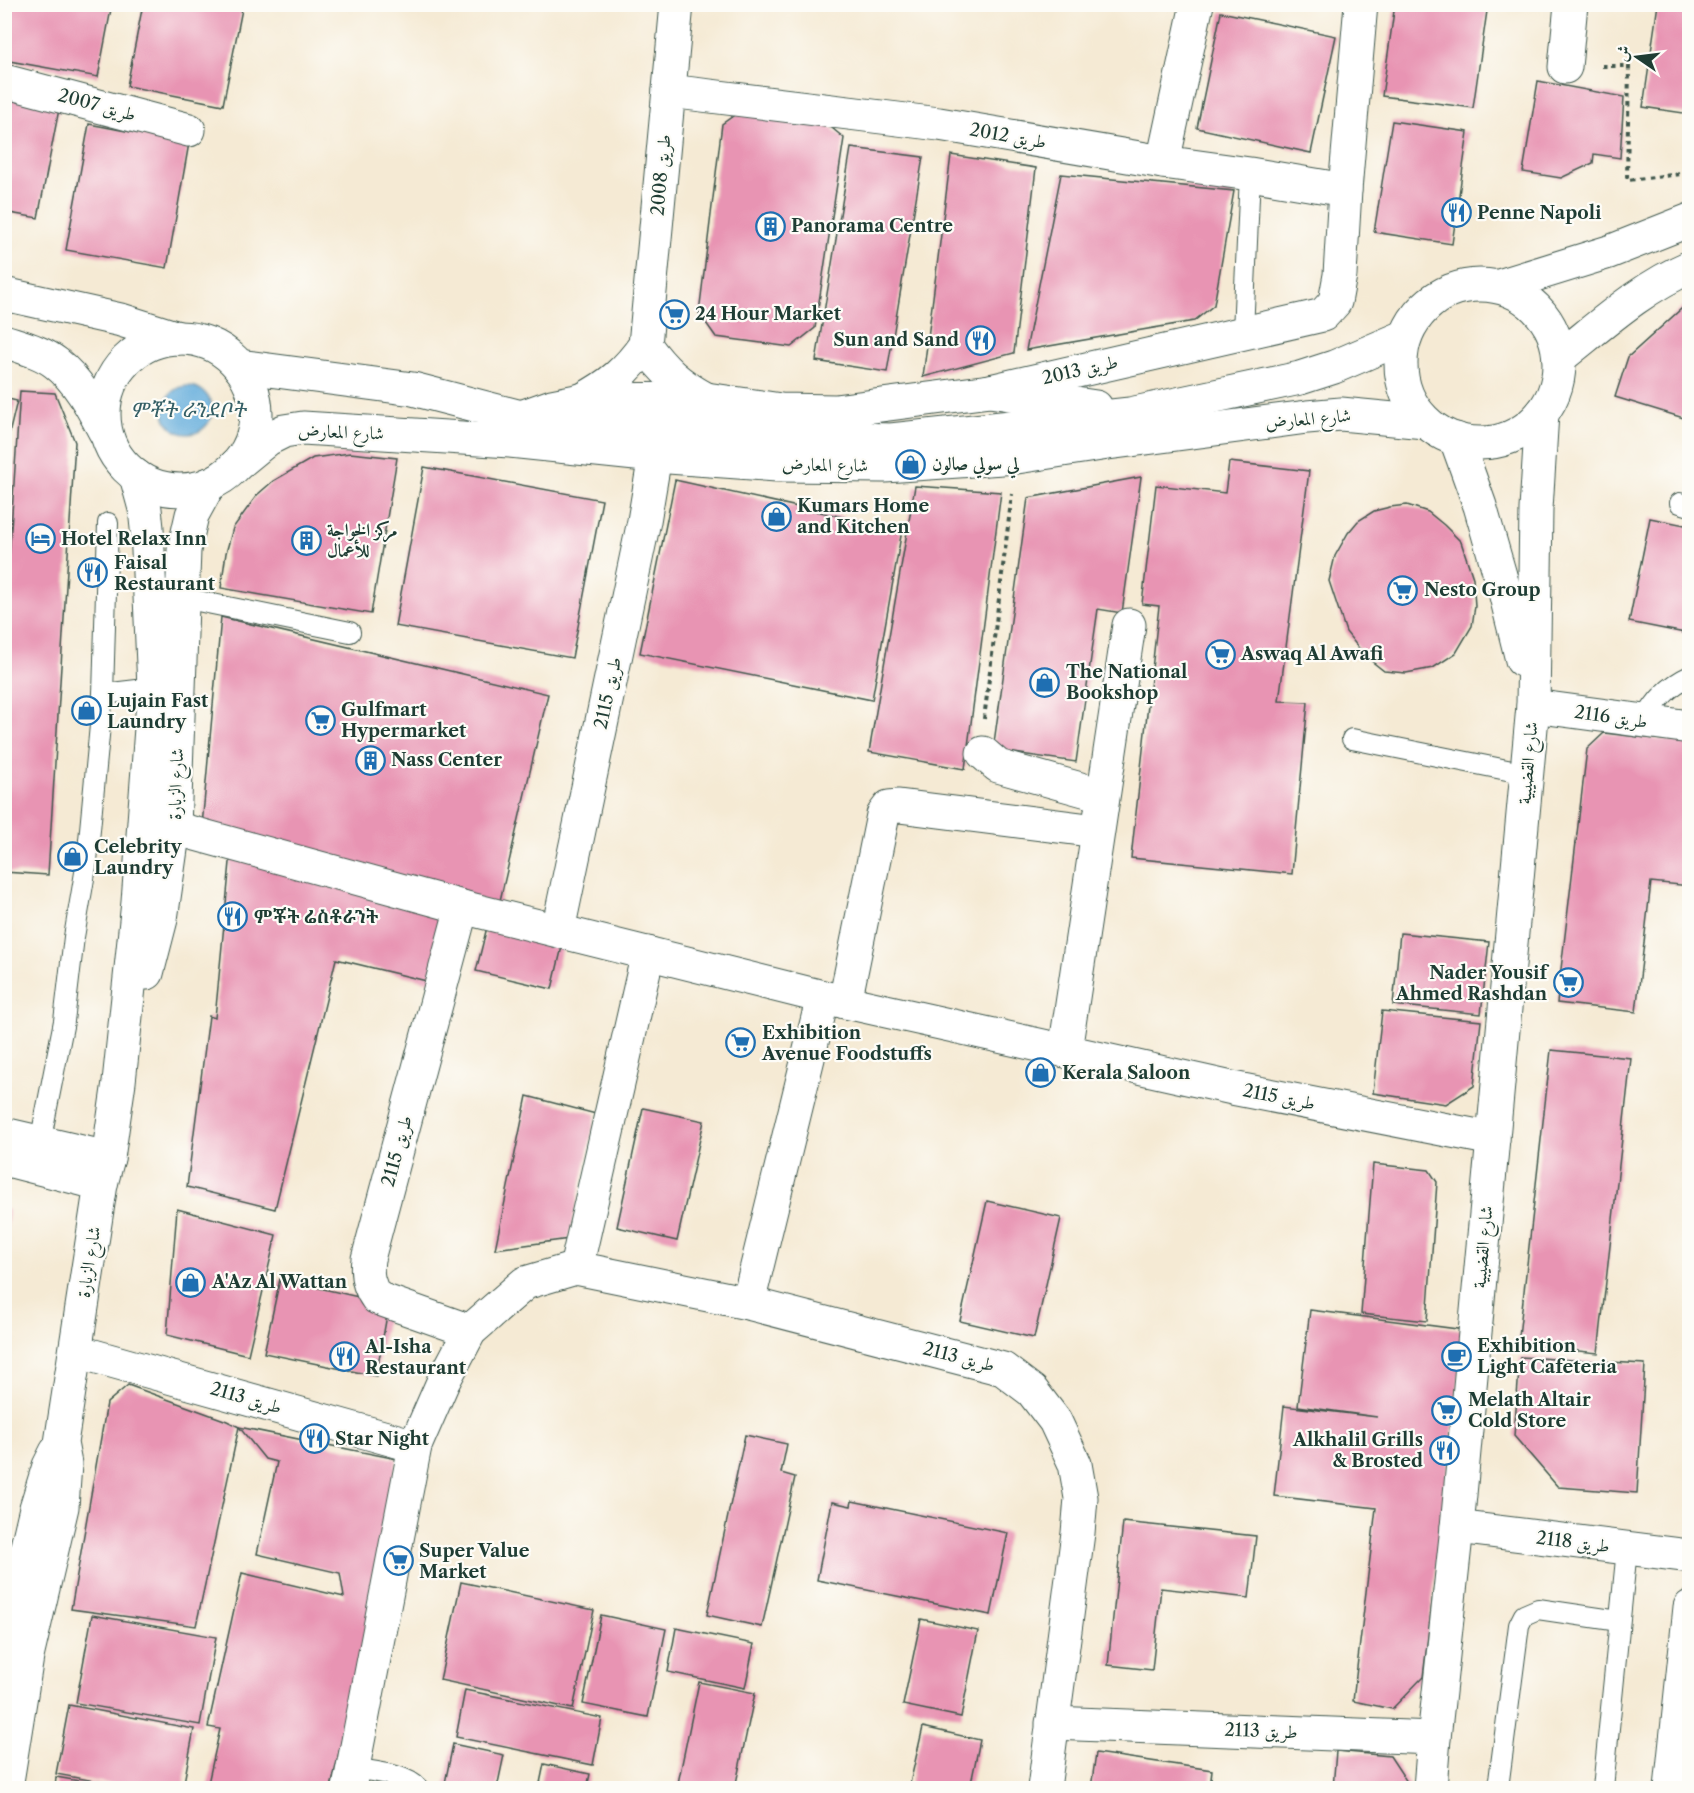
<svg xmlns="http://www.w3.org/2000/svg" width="1694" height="1793" font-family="'Libre Caslon Text',Amiri,'Noto Serif Ethiopic',serif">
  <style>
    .water { fill: #65addc; stroke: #427588; stroke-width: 1.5 }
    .building { fill: #e894b3 }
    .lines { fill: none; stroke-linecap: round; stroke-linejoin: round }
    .lane-casing { stroke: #3f574c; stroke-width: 22 }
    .street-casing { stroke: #3f574c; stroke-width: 35 }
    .secondary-casing { stroke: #3f574c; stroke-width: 35 }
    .path { stroke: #3f574c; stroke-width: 4; stroke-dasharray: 4.5 4.5; stroke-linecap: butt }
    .lane { stroke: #fff; stroke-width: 20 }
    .street { stroke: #fff; stroke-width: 33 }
    .secondary { stroke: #fff; stroke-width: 33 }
    .labels { text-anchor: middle; stroke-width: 4.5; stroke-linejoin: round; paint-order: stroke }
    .street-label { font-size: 18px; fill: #1f3d34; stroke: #fdfcf7 }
    .poi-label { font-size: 18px; font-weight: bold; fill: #1f3d34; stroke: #fdfcf7; text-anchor: start }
    .water-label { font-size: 20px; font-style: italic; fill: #345f66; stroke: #fdfcf7 }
  </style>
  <rect width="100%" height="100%" fill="#fdfcf7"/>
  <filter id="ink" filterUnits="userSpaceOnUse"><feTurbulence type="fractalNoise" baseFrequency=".0167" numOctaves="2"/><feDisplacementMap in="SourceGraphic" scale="12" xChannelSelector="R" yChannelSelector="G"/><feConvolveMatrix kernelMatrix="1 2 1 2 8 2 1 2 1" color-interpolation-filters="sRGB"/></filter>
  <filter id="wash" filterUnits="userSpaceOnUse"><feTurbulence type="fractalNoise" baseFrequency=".008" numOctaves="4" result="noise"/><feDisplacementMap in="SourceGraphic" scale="24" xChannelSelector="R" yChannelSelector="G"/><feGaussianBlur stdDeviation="1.35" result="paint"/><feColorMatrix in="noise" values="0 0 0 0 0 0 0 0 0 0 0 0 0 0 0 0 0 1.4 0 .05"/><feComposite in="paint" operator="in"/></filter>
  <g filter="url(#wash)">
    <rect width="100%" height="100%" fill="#f5ead4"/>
    <!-- water -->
    <circle class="water" cx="188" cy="410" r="24"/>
    <g id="blocks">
      <!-- building -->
      <g class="building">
        <path d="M12 4H112L98 77 4 60V41Z"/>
        <path d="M143 4H243L223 105 127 86Z"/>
        <path d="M1395 4H1488L1473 108 1382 96Z"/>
        <path d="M1658 4H1690V114L1643 107Z"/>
        <path d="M1221 12 1336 36 1311 153 1197 128Z"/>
        <path d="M1538 81 1624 97 1620 158 1594 154 1593 163 1561 178 1523 172Z"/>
        <path d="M4 88 60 104 38 218 4 212Z"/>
        <path d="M743 109 821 119 844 138 815 328 791 347 716 337 699 313 722 124Z"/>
        <path d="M1392 121 1468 132 1452 244 1374 232Z"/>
        <path d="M89 124 189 143 167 268 66 250Z"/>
        <path d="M851 148 923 157 887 372 816 361Z"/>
        <path d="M951 155 1036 168 1014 353 923 377Z"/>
        <path d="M1061 174 1234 191 1214 305 1194 321 1026 350Z"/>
        <path d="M1690 301V420L1615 397 1628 357Z"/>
        <path d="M20 391 55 393 75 442 48 875 4 872V636Z"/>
        <path d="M4 398 17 401 5 451H4Z"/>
        <path d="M350 453 397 458 371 614 221 588 226 553 233 528 257 495 273 481 313 458Z"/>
        <path d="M1229 462 1309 471 1279 701 1308 702 1292 874 1131 858 1159 606 1142 604 1156 485 1225 493Z"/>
        <path d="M424 467 602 500 572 658 395 626Z"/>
        <path d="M1141 477 1122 613 1098 609 1076 762 993 750 1028 498Z"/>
        <path d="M675 480 902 530 872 700 640 653Z"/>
        <path d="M915 486 1001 492 965 769 869 752Z"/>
        <path d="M1407 505 1428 512 1444 525 1461 542 1473 578 1475 606 1472 626 1456 653 1433 668 1406 673 1384 671 1365 656 1346 632 1329 581 1335 556 1348 533 1358 521 1374 511 1390 507Z"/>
        <path d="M1650 518 1690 526V634L1629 622Z"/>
        <path d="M221 617 548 694 499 905 202 826Z"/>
        <path d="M1604 733 1690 743V886L1651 882 1636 1012 1557 1003 1587 749Z"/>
        <path d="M231 852 444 904 439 984 336 959 275 1209 187 1187 209 1016 215 1018Z"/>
        <path d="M487 927 565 934 552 989 476 971Z"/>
        <path d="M1400 933 1489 942 1481 1014 1393 1005Z"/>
        <path d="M1382 1011 1481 1021 1474 1086 1446 1104 1373 1093Z"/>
        <path d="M1551 1050 1631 1058 1598 1353 1518 1345Z"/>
        <path d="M527 1096 596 1114 569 1239 495 1249Z"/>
        <path d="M643 1108 704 1121 677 1241 617 1227Z"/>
        <path d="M1373 1164 1429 1170 1437 1182 1427 1321 1361 1314Z"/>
        <path d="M987 1201 1061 1218 1034 1338 960 1321Z"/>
        <path d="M4 1209 9 1210 6 1240H4Z"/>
        <path d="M177 1209 276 1235 248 1355 167 1335Z"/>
        <path d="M280 1279 389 1304 376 1376 264 1353Z"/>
        <path d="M1310 1310 1465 1330 1423 1677 1392 1709 1353 1701 1376 1508 1274 1496 1284 1406 1377 1417 1298 1406Z"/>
        <path d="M1520 1357 1645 1364 1637 1493 1558 1487 1514 1436Z"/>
        <path d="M128 1385 227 1421 239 1427 196 1626 71 1609 107 1403Z"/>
        <path d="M239 1427 397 1459 372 1603 331 1788H207L220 1729 208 1727 242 1573 344 1597 340 1573 257 1554 277 1462 265 1459Z"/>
        <path d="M745 1435 787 1444 781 1473 795 1477 762 1627 707 1615Z"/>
        <path d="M852 1501 1008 1533 991 1615 817 1580 832 1502 851 1506Z"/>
        <path d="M1123 1522 1256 1536 1249 1598 1161 1588 1152 1670 1108 1665Z"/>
        <path d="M461 1582 594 1610 573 1709 440 1680Z"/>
        <path d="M92 1615 216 1637 200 1725 76 1703Z"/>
        <path d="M601 1615 666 1629 648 1717 583 1704Z"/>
        <path d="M921 1619 978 1631 961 1717 903 1705Z"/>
        <path d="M676 1628 754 1644 745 1688 668 1672Z"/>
        <path d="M699 1682 755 1693 735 1788H677Z"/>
        <path d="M465 1690 602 1718 593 1765 456 1737Z"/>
        <path d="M69 1705 194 1729 183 1788H133L56 1774Z"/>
        <path d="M923 1727 980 1740 970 1788H909Z"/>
        <path d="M453 1744 504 1755 497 1788H444Z"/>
        <path d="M1336 1751 1390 1756 1411 1788H1333Z"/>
        <path d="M1096 1753 1212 1770 1210 1788H1091Z"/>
        <path d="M544 1764 590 1774 587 1788H539Z"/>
        <path d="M56 1777 114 1787 113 1788H55Z"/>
      </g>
    </g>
  </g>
  <g filter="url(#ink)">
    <use href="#blocks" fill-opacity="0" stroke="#3f574c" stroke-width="1.5"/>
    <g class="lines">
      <defs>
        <g id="lane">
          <path d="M1243 332 1250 174"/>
          <path d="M1680 503 1690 506"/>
          <path d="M183 598 350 632"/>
          <path d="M103 694 154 688"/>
          <path d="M1644 721C1656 701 1668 686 1690 676"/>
          <path d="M1352 739 1527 774"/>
          <path d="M38 1153 64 1021 74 937 87 861 103 694 108 523"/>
          <path d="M353 1768C373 1772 404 1773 418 1788"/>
          <path d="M1498 1788 1519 1625 1524 1615 1538 1609 1619 1621"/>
          <path d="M1603 1788 1627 1549"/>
        </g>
        <g id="street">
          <path d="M1565 67 1571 4"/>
          <path d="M4 81 189 130"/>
          <path d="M669 91 939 124 1163 162 1250 174 1345 190"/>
          <path d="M1163 162 1197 4"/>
          <path d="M645 345C663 370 678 384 706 399"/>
          <path d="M582 400C610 385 627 371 645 345L677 4"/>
          <path d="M521 417 552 406 582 400 706 399 781 410 835 411 990 391 1323 315 1335 302 1340 275 1345 190 1361 4"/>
          <path d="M1533 706 1690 727"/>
          <path d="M983 753 998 766 1102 795"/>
          <path d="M174 828 462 907 823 997 1232 1088 1493 1139"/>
          <path d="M462 907 368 1259C366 1274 368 1286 377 1298L470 1331"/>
          <path d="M558 930 644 521 655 456"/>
          <path d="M845 1002 883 815 889 807 899 806 1097 831"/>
          <path d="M1065 1051 1129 625"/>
          <path d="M4 1134 108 1158"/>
          <path d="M4 1159 101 1184"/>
          <path d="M576 1268 648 953"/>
          <path d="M748 1303 823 997"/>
          <path d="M76 1351 415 1446"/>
          <path d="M1457 1527 1690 1556"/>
          <path d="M1052 1723 1434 1738"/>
          <path d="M349 1788 415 1446 443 1382 470 1331 525 1283 576 1268 748 1303 1003 1369 1032 1391 1055 1421 1075 1464 1081 1498 1078 1533 1044 1788"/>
          <path d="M1671 1788 1690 1607"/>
        </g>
        <g id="secondary">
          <circle cx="1480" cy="364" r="79"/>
          <path d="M1499 286 1609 252 1690 220"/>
          <path d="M4 294 121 320 178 338"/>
          <circle cx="180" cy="414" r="76"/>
          <path d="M4 341C22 347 42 352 56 363 79 381 92 407 105 432"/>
          <path d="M1559 358C1601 325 1641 288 1690 267"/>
          <path d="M239 366 413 389 521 417 782 437 891 440 1130 414 1300 378 1334 367 1404 337"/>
          <path d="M990 391 1096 407"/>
          <path d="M1456 439 1480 506 1506 596 1522 660"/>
          <path d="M235 466 268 439 284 431 303 428 510 441 655 456 777 465 885 466 1017 457 1108 443 1307 417 1341 414 1425 422"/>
          <path d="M147 973 161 919 174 828 184 550 192 515 209 484"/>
          <path d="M4 1645 36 1508 49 1466 56 1452"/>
          <path d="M6 1788 27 1657 62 1507 65 1464 61 1443 101 1184 108 1158 119 1082 138 902 154 688 147 528 145 509 136 476"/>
          <path d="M1430 1788 1434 1738 1457 1527 1533 706 1536 509 1542 413"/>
        </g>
      </defs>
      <!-- lane casing -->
      <use href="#lane" class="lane-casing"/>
      <!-- street casing -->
      <use href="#street" class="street-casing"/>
      <!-- secondary casing -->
      <use href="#secondary" class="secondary-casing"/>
      <!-- path -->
      <g class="path">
        <path d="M1602 66H1629L1627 180 1690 173"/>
        <path d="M984 719 1012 494"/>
      </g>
      <!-- lane -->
      <use href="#lane" class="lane"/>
      <!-- street -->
      <use href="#street" class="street"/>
      <!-- secondary -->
      <use href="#secondary" class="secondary"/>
    </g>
  </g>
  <!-- icons -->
  <defs>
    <symbol id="restaurant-ring" viewBox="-11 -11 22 22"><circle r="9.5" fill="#fdfcf7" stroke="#1f6fb2" stroke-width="1.5"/><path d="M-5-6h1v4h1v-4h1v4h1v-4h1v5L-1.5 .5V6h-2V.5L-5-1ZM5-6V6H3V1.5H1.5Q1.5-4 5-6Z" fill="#1f6fb2"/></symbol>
    <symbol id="building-ring" viewBox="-11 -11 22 22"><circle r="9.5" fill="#fdfcf7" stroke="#1f6fb2" stroke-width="1.5"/><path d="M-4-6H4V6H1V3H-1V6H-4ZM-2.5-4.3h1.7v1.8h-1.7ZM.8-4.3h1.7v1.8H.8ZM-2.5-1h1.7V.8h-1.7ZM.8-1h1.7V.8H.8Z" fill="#1f6fb2"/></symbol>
    <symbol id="supermarket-ring" viewBox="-11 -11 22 22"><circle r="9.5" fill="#fdfcf7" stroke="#1f6fb2" stroke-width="1.5"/><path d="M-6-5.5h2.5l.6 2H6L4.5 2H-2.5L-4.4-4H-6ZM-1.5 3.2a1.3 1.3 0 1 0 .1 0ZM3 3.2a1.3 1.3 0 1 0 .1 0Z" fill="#1f6fb2"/></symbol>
    <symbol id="shop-ring" viewBox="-11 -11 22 22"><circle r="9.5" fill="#fdfcf7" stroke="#1f6fb2" stroke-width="1.5"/><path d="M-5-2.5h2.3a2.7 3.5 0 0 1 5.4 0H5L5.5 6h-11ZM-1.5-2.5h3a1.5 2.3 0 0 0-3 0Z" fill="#1f6fb2"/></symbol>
    <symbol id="hotel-ring" viewBox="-11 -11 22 22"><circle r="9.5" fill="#fdfcf7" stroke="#1f6fb2" stroke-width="1.5"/><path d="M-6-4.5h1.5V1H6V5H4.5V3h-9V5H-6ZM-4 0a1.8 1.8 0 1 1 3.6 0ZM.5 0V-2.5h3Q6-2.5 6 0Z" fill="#1f6fb2"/></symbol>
    <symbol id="cafe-ring" viewBox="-11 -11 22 22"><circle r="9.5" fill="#fdfcf7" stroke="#1f6fb2" stroke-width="1.5"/><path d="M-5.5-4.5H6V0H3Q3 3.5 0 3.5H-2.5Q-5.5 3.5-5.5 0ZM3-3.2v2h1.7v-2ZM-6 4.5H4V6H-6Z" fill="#1f6fb2"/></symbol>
  </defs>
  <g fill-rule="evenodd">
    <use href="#restaurant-ring" x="1440" y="196" width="33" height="33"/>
    <use href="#building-ring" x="754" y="210" width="33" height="33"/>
    <use href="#supermarket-ring" x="658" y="298" width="33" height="33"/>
    <use href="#restaurant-ring" x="964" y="324" width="33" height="33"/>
    <use href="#shop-ring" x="894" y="448" width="33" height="33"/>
    <use href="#shop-ring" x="760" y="500" width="33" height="33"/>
    <use href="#hotel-ring" x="24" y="522" width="33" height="33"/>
    <use href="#building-ring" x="290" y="524" width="33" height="33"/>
    <use href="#restaurant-ring" x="76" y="556" width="33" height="33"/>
    <use href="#supermarket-ring" x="1386" y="574" width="33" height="33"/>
    <use href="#supermarket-ring" x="1204" y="638" width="33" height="33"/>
    <use href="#shop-ring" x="1028" y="666" width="33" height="33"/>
    <use href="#shop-ring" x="70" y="694" width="33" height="33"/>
    <use href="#supermarket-ring" x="304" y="704" width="33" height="33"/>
    <use href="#building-ring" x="354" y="744" width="33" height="33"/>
    <use href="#shop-ring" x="56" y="840" width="33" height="33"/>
    <use href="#restaurant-ring" x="216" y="900" width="33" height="33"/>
    <use href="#supermarket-ring" x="1552" y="966" width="33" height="33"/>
    <use href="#supermarket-ring" x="724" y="1026" width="33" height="33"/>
    <use href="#shop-ring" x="1024" y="1056" width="33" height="33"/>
    <use href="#shop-ring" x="174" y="1266" width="33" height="33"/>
    <use href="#cafe-ring" x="1440" y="1340" width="33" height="33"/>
    <use href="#restaurant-ring" x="328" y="1340" width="33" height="33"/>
    <use href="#supermarket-ring" x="1430" y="1394" width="33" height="33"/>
    <use href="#restaurant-ring" x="298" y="1422" width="33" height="33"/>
    <use href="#restaurant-ring" x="1428" y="1434" width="33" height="33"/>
    <use href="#supermarket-ring" x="382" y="1544" width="33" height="33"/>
  </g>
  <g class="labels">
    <!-- street labels -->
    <g class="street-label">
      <text transform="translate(97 105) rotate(15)" y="6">طريق 2007</text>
      <text transform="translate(1008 136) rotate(10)" y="6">طريق 2012</text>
      <text transform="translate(661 175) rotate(-85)" y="6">طريق 2008</text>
      <text transform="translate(1080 370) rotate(-13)" y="6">طريق 2013</text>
      <text transform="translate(1308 419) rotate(-5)" y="6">شارع المعارض</text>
      <text transform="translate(341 432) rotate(2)" y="6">شارع المعارض</text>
      <text transform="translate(825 465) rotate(1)" y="6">شارع المعارض</text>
      <text transform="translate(608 693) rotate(-78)" y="6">طريق 2115</text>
      <text transform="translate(1611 717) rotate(8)" y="6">طريق 2116</text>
      <text transform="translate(1528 763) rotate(-85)" y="6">شارع القضيبية</text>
      <text transform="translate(176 784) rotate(-88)" y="6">شارع الزبارة</text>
      <text transform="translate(1279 1097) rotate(11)" y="6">طريق 2115</text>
      <text transform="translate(397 1151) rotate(-75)" y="6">طريق 2115</text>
      <text transform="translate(1483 1247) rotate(-85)" y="6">شارع القضيبية</text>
      <text transform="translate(89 1262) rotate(-81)" y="6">شارع الزبارة</text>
      <text transform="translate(959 1357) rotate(14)" y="6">طريق 2113</text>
      <text transform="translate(246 1398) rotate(16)" y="6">طريق 2113</text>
      <text transform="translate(1573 1542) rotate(7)" y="6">طريق 2118</text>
      <text transform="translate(1261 1731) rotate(2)" y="6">طريق 2113</text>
    </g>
    <!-- poi labels -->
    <g class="poi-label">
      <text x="1477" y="219">Penne Napoli</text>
      <text x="791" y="232">Panorama Centre</text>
      <text x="695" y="320">24 Hour Market</text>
      <text x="959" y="346" text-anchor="end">Sun and Sand</text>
      <text x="932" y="470">لي سولي صالون</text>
      <text x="797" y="512">Kumars Home<tspan x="797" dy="21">and Kitchen</tspan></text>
      <text x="327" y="536">مركز الخواجة<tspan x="327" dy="21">للأعمال</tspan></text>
      <text x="61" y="545">Hotel Relax Inn</text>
      <text x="114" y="569">Faisal<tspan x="114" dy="21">Restaurant</tspan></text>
      <text x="1424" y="596">Nesto Group</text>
      <text x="1241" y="660">Aswaq Al Awafi</text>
      <text x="1066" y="678">The National<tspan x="1066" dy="21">Bookshop</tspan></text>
      <text x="107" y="707">Lujain Fast<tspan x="107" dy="21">Laundry</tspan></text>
      <text x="341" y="716">Gulfmart<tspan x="341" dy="21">Hypermarket</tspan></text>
      <text x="391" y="766">Nass Center</text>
      <text x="94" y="853">Celebrity<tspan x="94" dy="21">Laundry</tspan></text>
      <text x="254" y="923">ምቾት ሬስቶራንት</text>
      <text x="1547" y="979" text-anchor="end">Nader Yousif<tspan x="1547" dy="21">Ahmed Rashdan</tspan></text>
      <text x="762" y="1039">Exhibition<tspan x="762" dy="21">Avenue Foodstuffs</tspan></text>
      <text x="1062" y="1079">Kerala Saloon</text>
      <text x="212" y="1288">A'Az Al Wattan</text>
      <text x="1477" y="1352">Exhibition<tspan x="1477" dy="21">Light Cafeteria</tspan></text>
      <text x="365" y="1353">Al-Isha<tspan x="365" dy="21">Restaurant</tspan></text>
      <text x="1468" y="1406">Melath Altair<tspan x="1468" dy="21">Cold Store</tspan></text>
      <text x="335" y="1445">Star Night</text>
      <text x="1423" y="1446" text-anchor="end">Alkhalil Grills<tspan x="1423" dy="21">&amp; Brosted</tspan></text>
      <text x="419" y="1557">Super Value<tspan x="419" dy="21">Market</tspan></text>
    </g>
    <!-- water labels -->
    <g class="water-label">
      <text x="188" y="417">ምቾት ራንደቦት</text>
    </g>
  </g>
  <!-- margin -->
  <rect width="1694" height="1793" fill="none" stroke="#fdfcf7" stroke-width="24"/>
  <!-- north arrow -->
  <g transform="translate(1637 57) rotate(284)" stroke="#fdfcf7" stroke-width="4.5" paint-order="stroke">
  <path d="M0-4.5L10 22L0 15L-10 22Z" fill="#1f3d34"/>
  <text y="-9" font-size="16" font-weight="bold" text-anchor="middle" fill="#1f3d34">ش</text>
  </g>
</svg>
